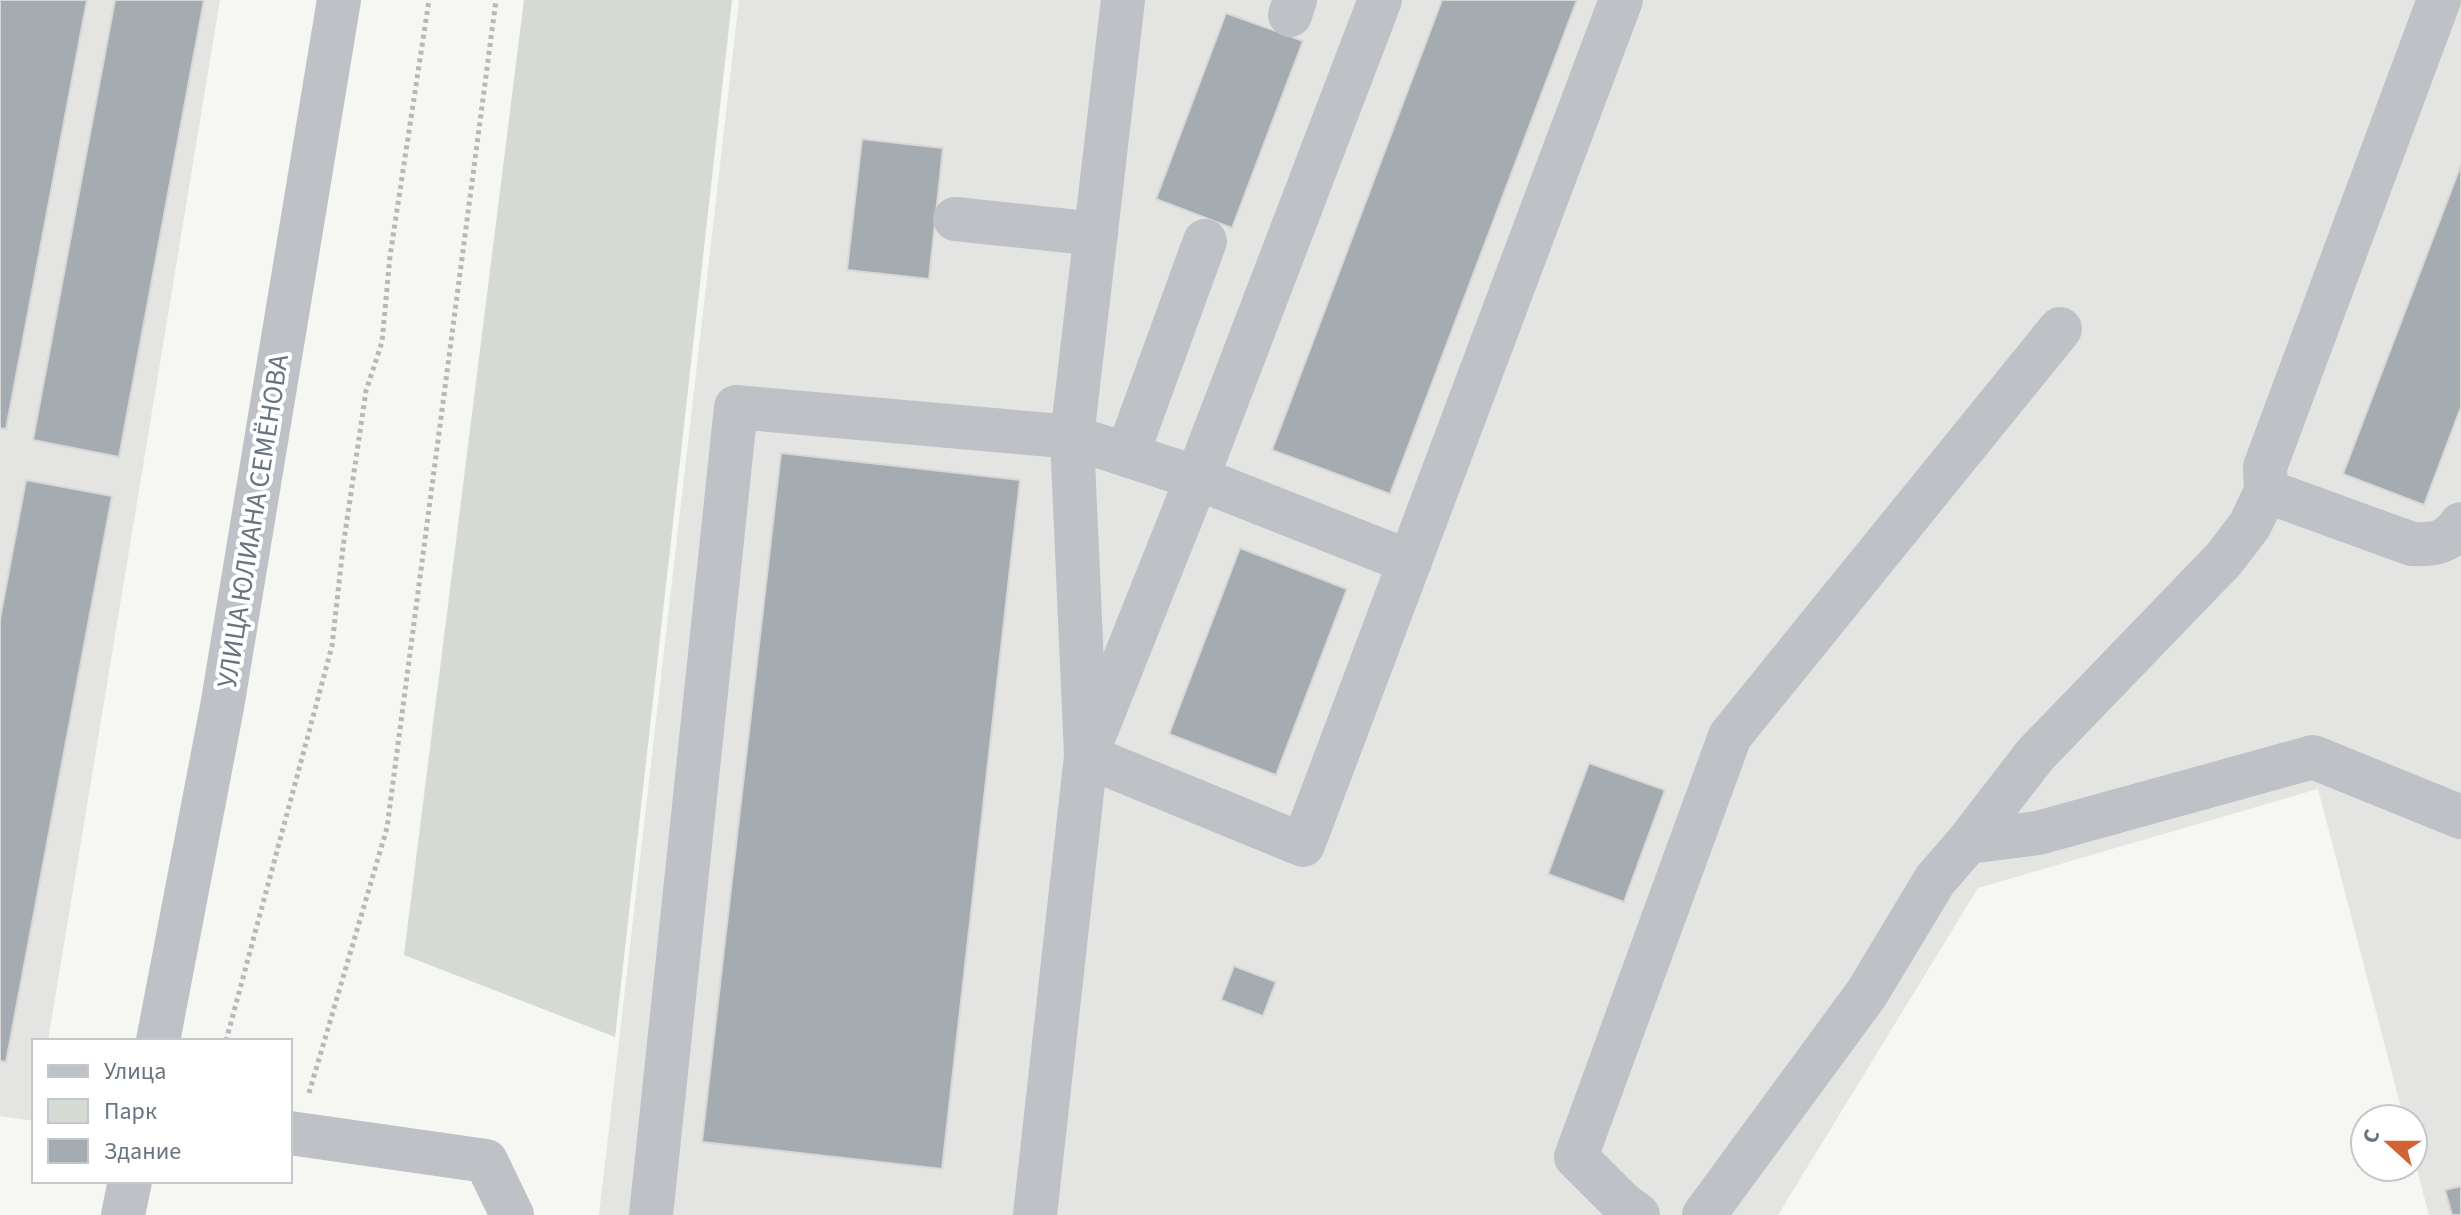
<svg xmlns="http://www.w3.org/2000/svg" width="2461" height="1215" font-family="'Source Sans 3',sans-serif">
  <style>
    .built { fill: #e4e5e3 }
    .green { fill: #d5dad3 }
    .building { fill: #a5acb1; stroke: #d7d7d6; stroke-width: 2 }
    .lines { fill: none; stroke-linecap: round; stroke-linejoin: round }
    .path { stroke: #b6b9bc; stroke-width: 5; stroke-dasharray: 4 4; stroke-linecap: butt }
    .minor { stroke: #bec1c5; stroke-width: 44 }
    .labels { text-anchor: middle; stroke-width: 8; stroke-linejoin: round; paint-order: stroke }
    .street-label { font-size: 28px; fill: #687581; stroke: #fff }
  </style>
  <rect width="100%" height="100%" fill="#f6f6f3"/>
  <!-- built -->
  <g class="built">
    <path d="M0 0H220L48 1041H34V1121L0 1116Z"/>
    <path d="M739 0H2461V1215H2429L2413 1155V1119H2404L2318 789 1978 888 1778 1215H599Z"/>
  </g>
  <!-- green -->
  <path class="green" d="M524 0H732L615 1037 404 955Z"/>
  <!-- building -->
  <g class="building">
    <path d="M0 0H87L6 429 0 428Z"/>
    <path d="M115 0H204L119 457 33 440Z"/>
    <path d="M1442 0H1577L1390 494 1272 450Z"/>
    <path d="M1226 13 1303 41 1232 228 1156 199Z"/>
    <path d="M862 139 943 148 929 279 847 270Z"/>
    <path d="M2461 165V407L2424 505 2343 474Z"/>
    <path d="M781 453 1020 480 942 1169 702 1142Z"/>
    <path d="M26 480 112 496 6 1062 0 1061V619Z"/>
    <path d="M1240 548 1347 589 1276 775 1169 734Z"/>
    <path d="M1589 763 1665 790 1624 902 1548 874Z"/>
    <path d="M1234 966 1276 982 1263 1016 1221 1000Z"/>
    <path d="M2461 1186V1215H2452L2445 1190Z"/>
  </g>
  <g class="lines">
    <!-- path -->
    <g class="path">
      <path d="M226 1041 332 646 343 547 366 391 382 342 390 256 429 0"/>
      <path d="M309 1093 387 828 496 0"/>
    </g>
    <!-- minor -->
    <g class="minor">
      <path d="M1123 0 1072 437 1086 756 1303 845 1621 0"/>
      <path d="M1290 15 1295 0"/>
      <path d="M955 219 1096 234"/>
      <path d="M1127 455 1205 241"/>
      <path d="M2266 491 2412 544C2434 545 2448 543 2461 524"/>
      <path d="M1968 842 2038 833 2313 757 2461 817"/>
      <path d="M158 1041 222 707 339 0"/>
      <path d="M290 1133 486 1161 512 1215"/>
      <path d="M123 1215 130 1181"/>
      <path d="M651 1215 736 407 1072 437 1197 478 1410 562"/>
      <path d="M1035 1215 1086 756 1197 478 1380 0"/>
      <path d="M1638 1215 1622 1203 1576 1157 1730 736 2060 329"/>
      <path d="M1704 1215 1867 993 1935 880 1968 842 2035 755 2224 559 2250 525 2266 491 2265 467 2439 0"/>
    </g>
  </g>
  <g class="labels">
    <!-- street labels -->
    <g class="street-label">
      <text transform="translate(252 521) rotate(-81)" y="10">УЛИЦА ЮЛИАНА СЕМЁНОВА</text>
    </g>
  </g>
  <!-- legend -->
  <rect x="32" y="1039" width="260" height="144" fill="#ffffff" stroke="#c3c8cd" stroke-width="2"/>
  <rect x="48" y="1065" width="40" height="12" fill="#bec1c5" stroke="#c3c8cd" stroke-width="2"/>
  <text x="104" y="1079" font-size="24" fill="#687581">Улица</text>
  <rect x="48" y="1099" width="40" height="24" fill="#d5dad3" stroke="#c3c8cd" stroke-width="2"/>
  <text x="104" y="1119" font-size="24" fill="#687581">Парк</text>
  <rect x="48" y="1139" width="40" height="24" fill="#a5acb1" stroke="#c3c8cd" stroke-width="2"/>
  <text x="104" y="1159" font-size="24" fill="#687581">Здание</text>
  <!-- north arrow -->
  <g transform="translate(2389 1143) rotate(291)"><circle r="38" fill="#ffffff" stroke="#c3c8cd" stroke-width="2"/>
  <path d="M0-6L14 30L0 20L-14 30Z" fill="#d36136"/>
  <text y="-12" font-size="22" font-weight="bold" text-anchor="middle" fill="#687581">С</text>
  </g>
</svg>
